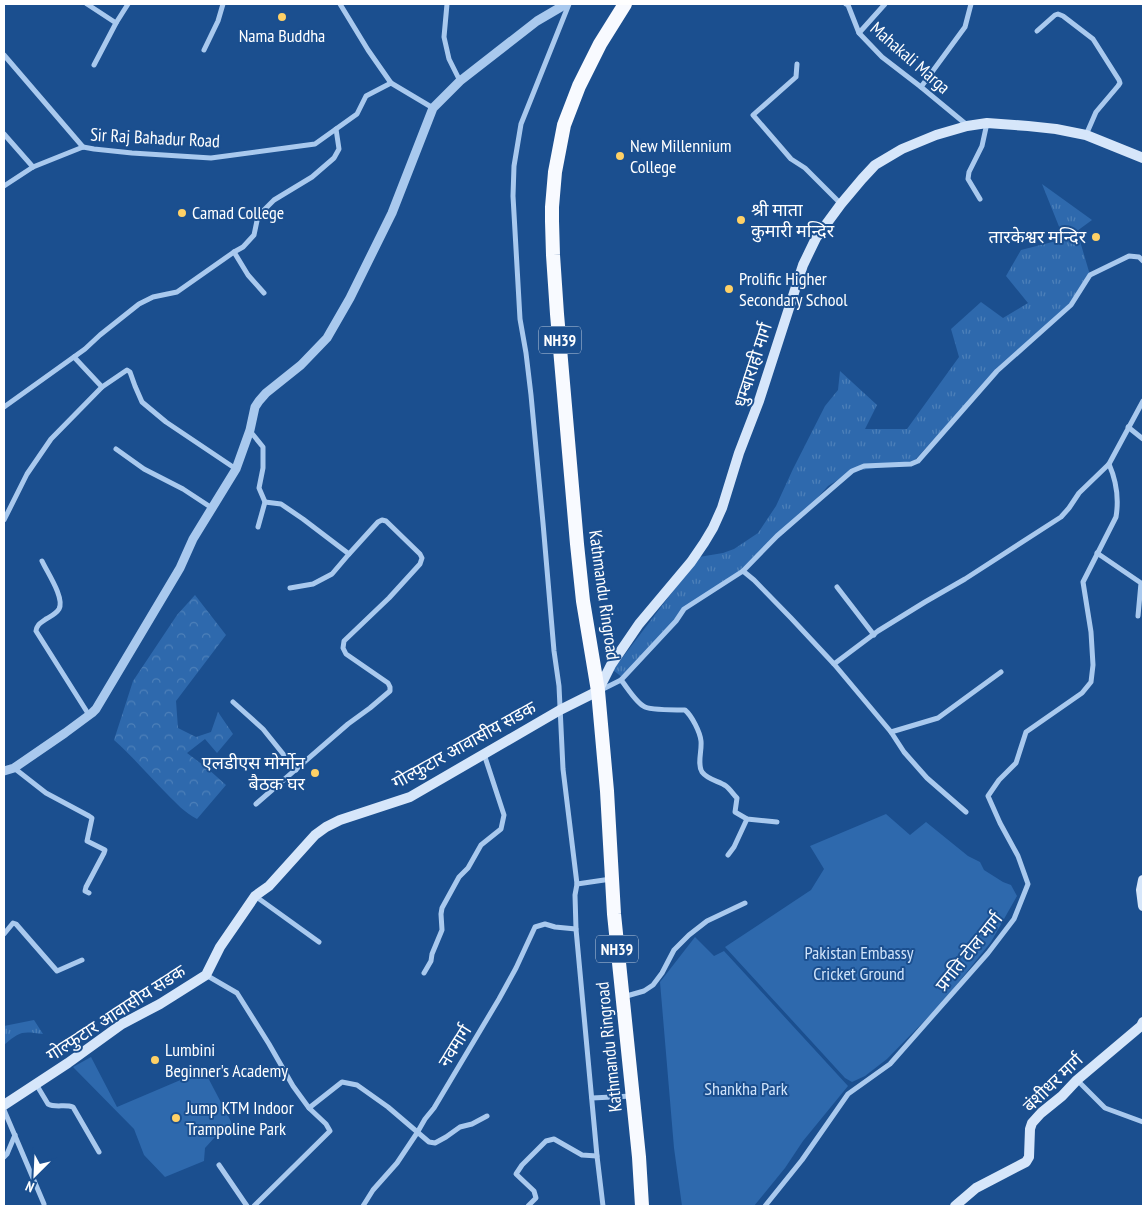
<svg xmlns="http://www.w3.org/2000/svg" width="1147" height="1210" font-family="'PT Sans Narrow','Noto Sans Devanagari',sans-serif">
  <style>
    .grass { fill: url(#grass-tufts) }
    .forest { fill: url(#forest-crowns) }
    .park { fill: #2e69ad }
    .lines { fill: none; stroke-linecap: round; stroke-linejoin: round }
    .minor { stroke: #a9c9ee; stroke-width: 5 }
    .tertiary { stroke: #a9c9ee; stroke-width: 9 }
    .secondary { stroke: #d6e6fa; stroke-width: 10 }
    .trunk { stroke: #f8faff; stroke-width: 14 }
    .poi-dot { fill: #ffd166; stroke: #1b4f8f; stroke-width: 2 }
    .labels { text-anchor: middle; stroke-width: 4; stroke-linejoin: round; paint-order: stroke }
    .shield { fill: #1b4f8f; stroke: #bbcadd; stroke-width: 1 }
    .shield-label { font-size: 16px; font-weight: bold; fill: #fff }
    .poi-label { font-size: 18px; fill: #fff; stroke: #1b4f8f; text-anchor: start }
    .street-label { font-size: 18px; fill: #fff; stroke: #1b4f8f }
    .park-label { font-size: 18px; fill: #cfe3fa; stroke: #1b4f8f }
  </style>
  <defs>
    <pattern id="grass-tufts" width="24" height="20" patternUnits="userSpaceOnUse" patternTransform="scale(1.25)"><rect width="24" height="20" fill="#2e69ad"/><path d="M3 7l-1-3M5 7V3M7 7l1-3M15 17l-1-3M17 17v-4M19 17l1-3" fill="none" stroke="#4d80b9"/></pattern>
    <pattern id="forest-crowns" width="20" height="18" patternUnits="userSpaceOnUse" patternTransform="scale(1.25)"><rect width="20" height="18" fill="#2e69ad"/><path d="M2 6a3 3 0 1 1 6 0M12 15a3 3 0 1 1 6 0" fill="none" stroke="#4d80b9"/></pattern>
  </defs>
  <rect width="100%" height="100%" fill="#1b4f8f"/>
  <!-- grass -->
  <g class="grass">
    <path d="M1042 184 1092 220 1077 231 1090 275 1073 301 997 371 911 464 852 471 828 486 795 523 743 571 684 609 623 678 613 670 699 557 723 553 734 549 758 533 776 506 793 469 825 406 838 390 840 371 877 405 865 429H907L959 357 951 329 981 302 1003 318 1028 303 1006 276 1021 250 1064 239Z"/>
    <path d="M34 1020 43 1034C22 1031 20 1031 4 1045V1026Z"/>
  </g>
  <!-- forest -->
  <path class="forest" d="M195 595 226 635 176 701 178 728 196 737 211 732 218 712 233 734 217 753 205 739 187 753 207 768 226 785 197 819C185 813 176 803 167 794 149 776 133 757 114 740L133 681 177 615Z"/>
  <!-- park -->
  <g class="park">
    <path d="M886 814 910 835 926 822 968 856 980 862 984 870 1003 882 1011 885 1017 896 991 942 941 1004 887 1059 865 1076 852 1082 845 1078 725 947 811 890 824 869 810 846Z"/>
    <path d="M695 937 714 956 724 951 848 1086 803 1141 785 1168 754 1206H682L674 1148 660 982Z"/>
    <path d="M91 1057 117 1107 204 1070 237 1133 215 1137 205 1148 204 1161 165 1177 144 1155 134 1129 73 1067Z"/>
  </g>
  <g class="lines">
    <!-- minor -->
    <g class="minor">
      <path d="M87 4 116 23"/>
      <path d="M340 4 368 50 391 83"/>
      <path d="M447 4 444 37 449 59 460 81"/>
      <path d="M569 4 521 124 514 166 513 196 520 319 526 353 531 395 543 523 554 651 559 686 563 769 577 884 575 895 576 929 597 1156 603 1206"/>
      <path d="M846 4 848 5 859 33 882 57 921 87 967 125"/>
      <path d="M1037 31 1055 15 1058 14 1063 16 1093 39 1119 80 1120 83 1118 86 1096 112 1086 135"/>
      <path d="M859 33 885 4"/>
      <path d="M204 50 218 21 223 4"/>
      <path d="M4 55 83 147"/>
      <path d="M797 64 796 77 753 115 791 159 805 168 841 204"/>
      <path d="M94 65 116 23 128 4"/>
      <path d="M921 87 965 27 971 4"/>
      <path d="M4 134 33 167"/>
      <path d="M4 186 33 167 83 147 94 149 132 153 211 158 315 144 357 114 366 96 391 83 433 108"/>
      <path d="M980 199 968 179 969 172 982 146 987 123"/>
      <path d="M234 252 248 275 264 293"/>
      <path d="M102 387 127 370 130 372 135 386 142 402 166 422 236 469"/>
      <path d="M4 407 85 349 100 335 139 304 153 297 177 292 234 252 243 247 254 235 258 216 274 200 312 177 334 158 339 149 336 129"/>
      <path d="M1128 427 1143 439"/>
      <path d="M250 431 263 447V468L259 488 265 502 258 527"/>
      <path d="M116 449 144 469 183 489 212 508"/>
      <path d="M4 520 27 474 51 439 102 387 74 357"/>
      <path d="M1097 553 1141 583 1138 616"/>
      <path d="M42 561C47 572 65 598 59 609 56 614 51 616 46 619 41 623 37 624 36 631L89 715"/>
      <path d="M743 571 777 536 852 471 864 466 911 464 918 461 997 371 1071 305 1090 275 1129 256 1139 257 1143 261"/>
      <path d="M837 587 874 635"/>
      <path d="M290 588 313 584 332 574 349 554"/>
      <path d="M834 664 878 631 925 602 965 579 1061 517 1069 508 1079 493 1109 464 1143 401"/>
      <path d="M621 680C627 687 636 703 645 707 652 710 676 710 685 710 692 716 700 732 701 741 702 751 697 764 702 772 708 780 719 781 726 786 730 789 733 794 737 798L735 812 747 819 777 822"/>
      <path d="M601 690 621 680 676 621 684 609 743 571 754 580 791 618 834 664 891 732 904 752 927 778 966 812"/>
      <path d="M233 702 263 729 296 770"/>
      <path d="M891 732 938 718 1001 672"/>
      <path d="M14 768 46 793 89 816 92 818 87 841 105 850 104 853 86 887 85 891 89 893"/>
      <path d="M256 804 348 724 370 708 390 691V687L388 683 346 654 343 648 344 641 389 598 420 564 422 558 420 554 386 521 382 520 378 522 349 554 303 519 281 504 265 502"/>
      <path d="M728 855 734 847 747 819"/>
      <path d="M577 884 611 879"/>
      <path d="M255 896 319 942"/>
      <path d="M4 934 13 923 16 924 57 971 82 960"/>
      <path d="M424 973 431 961 432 954 442 930 441 914 442 908 459 877 468 868 481 845 501 829 504 815 484 754"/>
      <path d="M206 975 237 993 269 1044 293 1086 309 1108 326 1124 330 1131 254 1206"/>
      <path d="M623 997 644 991 653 985 662 973 674 950 689 935 707 921 745 903"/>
      <path d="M1077 1080 1105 1108 1143 1122"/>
      <path d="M36 1084 48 1104C55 1108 65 1104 73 1107L99 1152"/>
      <path d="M592 1098 632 1096"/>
      <path d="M309 1108 342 1082 357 1085 388 1107 429 1142 435 1143 446 1137 460 1127 472 1124 487 1116"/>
      <path d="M4 1110 44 1204"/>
      <path d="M4 1157 7 1154 15 1135"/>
      <path d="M219 1165 247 1206"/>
      <path d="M363 1206 373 1190 397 1163 417 1133 425 1119 434 1108 499 999 516 968 535 927 545 924 555 927 576 929"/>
      <path d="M528 1206 536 1198 534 1191 516 1174 522 1165 546 1141 554 1139 582 1155 597 1156"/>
      <path d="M765 1206 802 1160 848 1094 890 1064 988 953 1014 919 1028 884 1018 856 1000 823 988 796 999 780 1016 763 1026 732 1082 693 1091 682 1093 665 1091 632 1083 582 1116 517C1119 499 1116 480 1109 464"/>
    </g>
    <!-- tertiary -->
    <path class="tertiary" d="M4 771 14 768 65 733 92 713 96 709 180 568 193 539 236 469 250 430 255 407 259 401 266 393 301 365 327 338 350 298 392 213 433 108 460 81 537 21 566 4"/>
    <!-- secondary -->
    <g class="secondary">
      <path d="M1143 880 1141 890 1143 906"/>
      <path d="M4 1105 68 1063 122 1024 160 1004 206 975 220 947 255 896 269 886 315 835 326 827 340 820 410 797 560 710 598 691 611 665 639 624 691 562 704 543 713 528 722 508 739 453 759 401 803 265 816 238 841 204 862 179 875 165 902 149 936 135 967 126 987 123 1028 126 1056 129 1086 135 1143 158"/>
      <path d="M955 1206 976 1188 1026 1162 1029 1157 1030 1129 1032 1123 1041 1113 1062 1096 1077 1080 1141 1026 1143 1022"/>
    </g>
    <!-- trunk -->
    <path class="trunk" d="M625 4 600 44 579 86 564 125 555 172 552 207V221L553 255 557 314 577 544 583 601 598 691 607 791 614 914 639 1157 642 1206"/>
  </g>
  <!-- markers -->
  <g class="poi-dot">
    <circle cx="282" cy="17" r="5"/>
    <circle cx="620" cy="156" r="5"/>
    <circle cx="182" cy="213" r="5"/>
    <circle cx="741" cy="220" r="5"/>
    <circle cx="1096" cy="237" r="5"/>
    <circle cx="729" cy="289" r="5"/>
    <circle cx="315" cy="773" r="5"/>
    <circle cx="155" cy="1060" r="5"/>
    <circle cx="176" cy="1118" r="5"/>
  </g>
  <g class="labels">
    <!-- shield labels -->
    <g class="shield">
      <rect x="539" y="326.5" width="42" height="27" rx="4"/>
      <rect x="596" y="935.5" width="42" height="27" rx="4"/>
    </g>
    <g class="shield-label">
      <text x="560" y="346">NH39</text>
      <text x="617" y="955">NH39</text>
    </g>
    <!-- poi labels -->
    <g class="poi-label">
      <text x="282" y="42" text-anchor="middle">Nama Buddha</text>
      <text x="630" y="152">New Millennium<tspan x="630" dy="21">College</tspan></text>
      <text x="751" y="216">श्री माता<tspan x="751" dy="21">कुमारी मन्दिर</tspan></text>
      <text x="192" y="219">Camad College</text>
      <text x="1086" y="243" text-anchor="end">तारकेश्वर मन्दिर</text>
      <text x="739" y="285">Prolific Higher<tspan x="739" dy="21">Secondary School</tspan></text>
      <text x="305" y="769" text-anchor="end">एलडीएस मोर्मोन<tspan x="305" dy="21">बैठक घर</tspan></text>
      <text x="165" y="1056">Lumbini<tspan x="165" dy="21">Beginner's Academy</tspan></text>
      <text x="186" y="1114">Jump KTM Indoor<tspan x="186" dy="21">Trampoline Park</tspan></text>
    </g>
    <!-- street labels -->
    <g class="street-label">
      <text transform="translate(910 58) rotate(41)" y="6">Mahakali Marga</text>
      <text transform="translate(155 138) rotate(3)" y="6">Sir Raj Bahadur Road</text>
      <text transform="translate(753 365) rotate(-72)" y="6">धुम्बाराही मार्ग</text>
      <text transform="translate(604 595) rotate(82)" y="6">Kathmandu Ringroad</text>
      <text transform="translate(464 745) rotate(-29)" y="6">गोल्फुटार आवासीय सडक</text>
      <text transform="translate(969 952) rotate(-51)" y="6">प्रगति टोल मार्ग</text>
      <text transform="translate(116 1013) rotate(-33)" y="6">गोल्फुटार आवासीय सडक</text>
      <text transform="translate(455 1046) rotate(-58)" y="6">नवमार्ग</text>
      <text transform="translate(609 1047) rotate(-96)" y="6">Kathmandu Ringroad</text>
      <text transform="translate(1053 1083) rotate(-44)" y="6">बंशीधर मार्ग</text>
    </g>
    <!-- park labels -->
    <g class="park-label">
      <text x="859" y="959">Pakistan Embassy<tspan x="859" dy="21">Cricket Ground</tspan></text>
      <text x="746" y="1095">Shankha Park</text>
    </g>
  </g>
  <!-- border -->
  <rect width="1147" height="1210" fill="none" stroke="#ffffff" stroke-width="10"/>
  <!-- north arrow -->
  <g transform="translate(35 1175) rotate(204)" stroke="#1b4f8f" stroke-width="4" paint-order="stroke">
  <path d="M0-4L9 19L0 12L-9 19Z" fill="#ffffff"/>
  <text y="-8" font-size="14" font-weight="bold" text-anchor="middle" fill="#ffffff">N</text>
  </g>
</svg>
